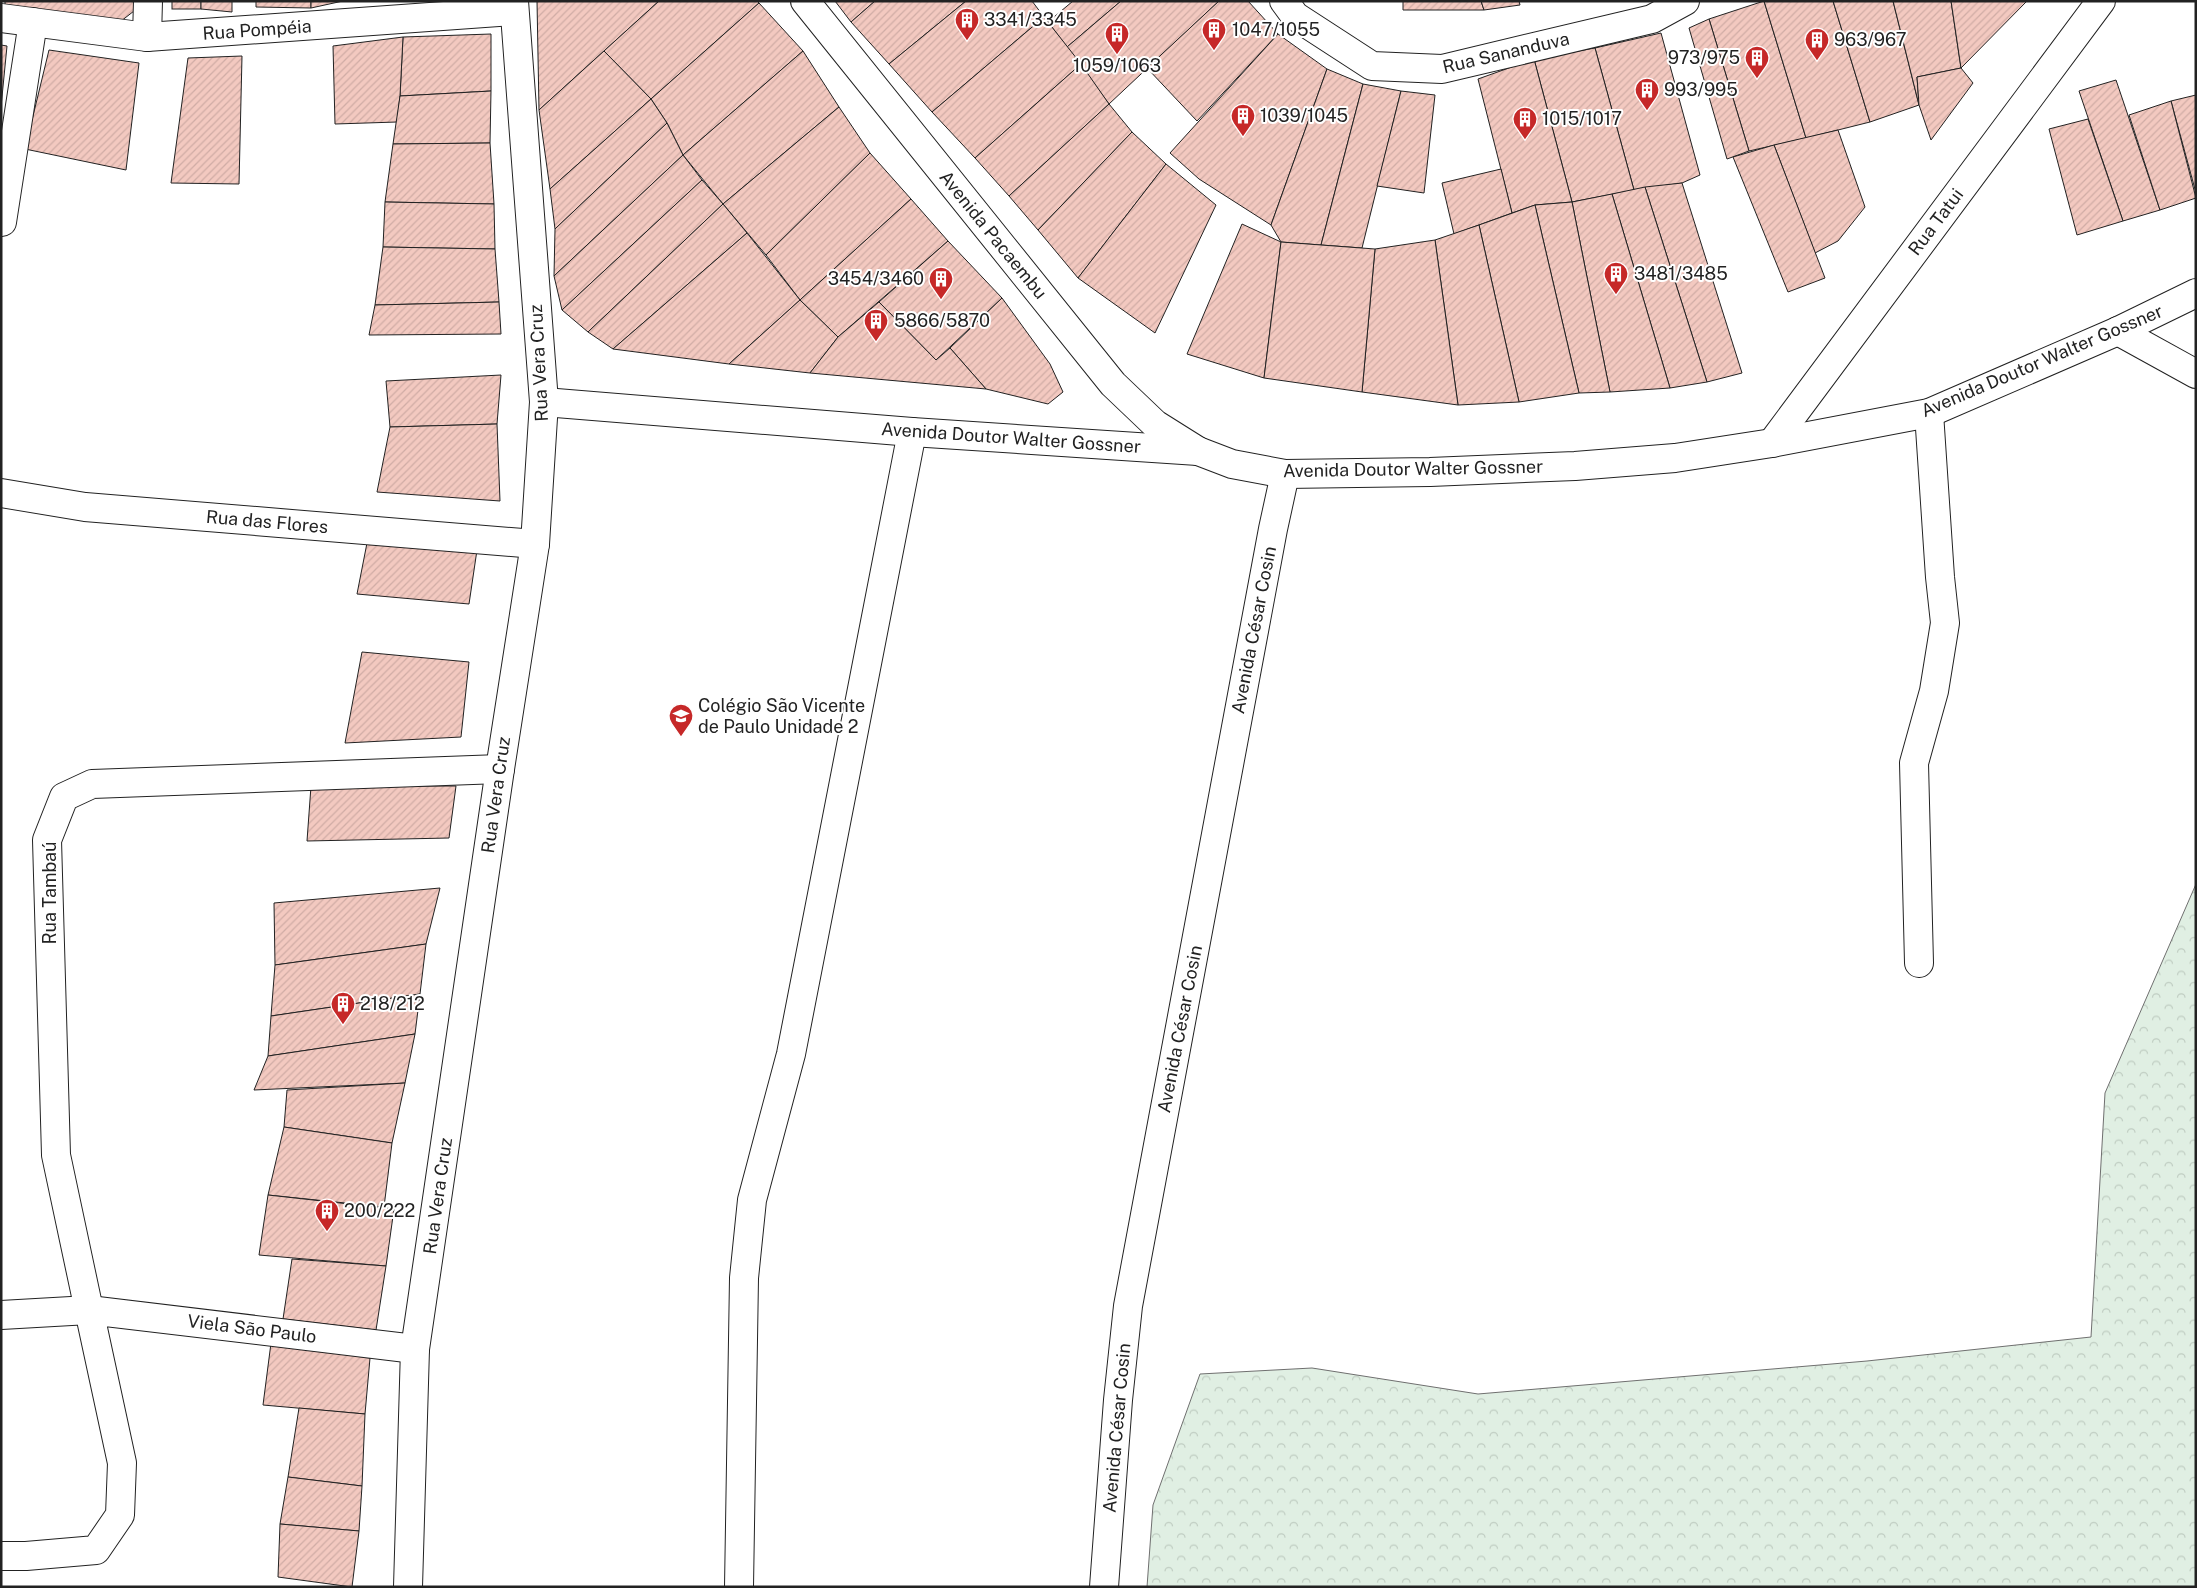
<svg xmlns="http://www.w3.org/2000/svg" width="2197" height="1588" font-family="'Public Sans',sans-serif">
  <style>
    .forest { fill: url(#forest-crowns); stroke: #6f6f6f }
    .building { fill: url(#building-hatch); stroke: #222 }
    .lines { fill: none; stroke-linecap: round; stroke-linejoin: round }
    .minor-casing { stroke: #222; stroke-width: 30 }
    .major-casing { stroke: #222; stroke-width: 30 }
    .minor { stroke: #fff; stroke-width: 28 }
    .major { stroke: #fff; stroke-width: 28 }
    .labels { text-anchor: middle; stroke-width: 4; stroke-linejoin: round; paint-order: stroke }
    .poi-label { font-size: 18px; fill: #222; stroke: #fff; text-anchor: start }
    .street-label { font-size: 18px; fill: #222; stroke: #fff }
  </style>
  <defs>
    <pattern id="forest-crowns" width="20" height="18" patternUnits="userSpaceOnUse" patternTransform="scale(1.25)"><rect width="20" height="18" fill="#e0efe3"/><path d="M2 6a3 3 0 1 1 6 0M12 15a3 3 0 1 1 6 0" fill="none" stroke="#c0cdc2"/></pattern>
    <pattern id="building-hatch" width="6" height="6" patternUnits="userSpaceOnUse" patternTransform="scale(1.25)"><rect width="6" height="6" fill="#f3c9c0"/><path d="M-1 1l2-2M0 6l6-6M5 7l2-2" fill="none" stroke="#d0aca5"/></pattern>
  </defs>
  <rect width="100%" height="100%" fill="#fff"/>
  <!-- forest -->
  <path class="forest" d="M2196 884V1587H1147L1153 1505 1200 1374 1312 1368 1478 1394 1867 1361 2091 1337 2105 1093Z"/>
  <!-- building -->
  <g class="building">
    <path d="M5 1H135L134 11 116 25 5 5Z"/>
    <rect x="172" y="1" width="29" height="8"/>
    <path d="M201 1H232V12L201 9Z"/>
    <path d="M256 1H311V8L256 7Z"/>
    <path d="M311 1H343L311 8Z"/>
    <path d="M537 1H659L539 110Z"/>
    <path d="M659 1H757L759 3 651 99 604 51Z"/>
    <path d="M835 1H875L851 22Z"/>
    <path d="M875 1H966L889 64 851 22Z"/>
    <path d="M966 1H1032L1044 17 932 112 889 64Z"/>
    <path d="M1073 1H1121L1067 47 1048 22Z"/>
    <path d="M1121 1H1219L1109 104 1067 47Z"/>
    <path d="M1219 1H1248L1278 34 1197 121 1147 68Z"/>
    <path d="M1403 1H1481L1484 10H1403Z"/>
    <path d="M1481 1H1519L1520 5 1484 10Z"/>
    <path d="M1764 1 1806 138 1749 151 1709 19Z"/>
    <path d="M1764 1H1833L1870 122 1806 138Z"/>
    <path d="M1833 1H1893L1919 105 1870 122Z"/>
    <path d="M1893 1H1951L1961 68 1917 77 1919 105Z"/>
    <path d="M1951 1H2027L1961 68Z"/>
    <path d="M759 3 803 51 683 155 667 123 651 99Z"/>
    <path d="M1044 17 1081 64 975 158 932 112Z"/>
    <path d="M1709 19 1749 151 1727 159 1689 28Z"/>
    <path d="M1661 33 1700 175 1682 183 1634 190 1595 48Z"/>
    <path d="M491 34V91L400 96 403 37Z"/>
    <path d="M1278 34 1327 69 1271 225 1199 179 1170 153Z"/>
    <path d="M403 37 400 96 397 122 335 124 333 46Z"/>
    <path d="M1 45 7 46 1 107Z"/>
    <path d="M1595 48 1634 190 1572 202 1534 59Z"/>
    <path d="M49 50 139 63 126 170 25 149Z"/>
    <path d="M604 51 651 99 550 189 539 110Z"/>
    <path d="M803 51 839 107 723 204 683 155Z"/>
    <path d="M242 56 239 184 171 183 188 58Z"/>
    <path d="M1534 59 1572 202 1535 205 1512 213 1478 79Z"/>
    <path d="M1081 64 1109 104 1009 196 975 158Z"/>
    <path d="M1961 68 1973 83 1931 140 1919 105 1917 77Z"/>
    <path d="M1327 69 1363 84 1321 245 1281 242 1271 225Z"/>
    <path d="M2116 80 2160 210 2123 221 2079 91Z"/>
    <path d="M1363 84 1401 91 1362 248 1321 245Z"/>
    <path d="M491 91 490 143 393 144 400 96Z"/>
    <path d="M1401 91 1435 95 1424 193 1377 186Z"/>
    <path d="M2196 95V193L2171 101Z"/>
    <path d="M651 99 667 123 555 229 550 189Z"/>
    <path d="M2171 101 2196 198 2160 210 2129 115Z"/>
    <path d="M1109 104 1132 132 1038 230 1009 196Z"/>
    <path d="M839 107 870 153 766 255 723 204Z"/>
    <path d="M2088 119 2123 221 2077 235 2049 129Z"/>
    <path d="M667 123 683 155 554 276 555 229Z"/>
    <path d="M1838 130 1865 207 1838 241 1815 253 1774 145Z"/>
    <path d="M1132 132 1166 164 1078 278 1038 230Z"/>
    <path d="M490 143 494 204 385 202 393 144Z"/>
    <path d="M1774 145 1825 278 1788 292 1733 157Z"/>
    <path d="M870 153 911 199 800 300 766 255Z"/>
    <path d="M683 155 702 180 562 310 554 276Z"/>
    <path d="M1166 164 1216 205 1155 333 1078 278Z"/>
    <path d="M1501 169 1512 213 1454 234 1442 183Z"/>
    <path d="M702 180 723 204 588 332 562 310Z"/>
    <path d="M1682 183 1742 373 1707 382 1645 187Z"/>
    <path d="M1645 187 1707 382 1670 388 1612 194Z"/>
    <path d="M1612 194 1670 388 1610 392 1572 202Z"/>
    <path d="M911 199 948 241 838 337 800 300Z"/>
    <path d="M385 202 494 204 495 249 383 247Z"/>
    <path d="M1572 202 1610 392 1579 393 1535 205Z"/>
    <path d="M723 204 747 233 613 349 588 332Z"/>
    <path d="M1535 205 1579 393 1519 402 1479 225Z"/>
    <path d="M1242 224 1281 242 1264 378 1187 354Z"/>
    <path d="M1479 225 1519 402 1458 405 1435 240Z"/>
    <path d="M747 233 800 300 729 364 613 349Z"/>
    <path d="M1435 240 1458 405 1362 392 1375 249Z"/>
    <path d="M948 241 1002 298 936 360 879 302Z"/>
    <path d="M1281 242 1375 249 1362 392 1264 378Z"/>
    <path d="M383 247 495 249 499 302 375 305Z"/>
    <path d="M1002 298 1050 364 1063 392 1048 404 986 389 950 348Z"/>
    <path d="M800 300 838 337 810 373 729 364Z"/>
    <path d="M499 302 501 334 369 335 375 305Z"/>
    <path d="M879 302 936 360 950 348 986 389 810 373 838 337Z"/>
    <path d="M501 375 497 424 390 427 386 381Z"/>
    <path d="M497 424 500 501 377 492 390 427Z"/>
    <path d="M367 543 477 550 469 604 357 594Z"/>
    <path d="M362 652 469 662 461 737 345 743Z"/>
    <path d="M311 786H456L449 838 307 841Z"/>
    <path d="M440 888 426 944 275 965 274 903Z"/>
    <path d="M426 944 420 994 271 1016 275 965Z"/>
    <path d="M420 994 415 1034 268 1056 271 1016Z"/>
    <path d="M415 1034 405 1083 254 1090 268 1056Z"/>
    <path d="M405 1083 392 1143 284 1127 287 1090Z"/>
    <path d="M284 1127 392 1143 384 1207 268 1195Z"/>
    <path d="M268 1195 394 1209 386 1266 259 1255Z"/>
    <path d="M292 1259 386 1266 376 1330 283 1319Z"/>
    <path d="M271 1343 370 1358 365 1414 263 1405Z"/>
    <path d="M299 1408 365 1414 362 1486 288 1477Z"/>
    <path d="M288 1477 362 1486 359 1531 280 1524Z"/>
    <path d="M280 1524 359 1531 352 1587 278 1577Z"/>
  </g>
  <g class="lines">
    <defs>
      <g id="minor">
        <path d="M1284 1 1295 16 1372 66 1442 69 1652 19 1685 1"/>
        <path d="M1 18 147 37 514 11"/>
        <path d="M147 37 148 1"/>
        <path d="M2 222 33 22"/>
        <path d="M2118 331 2196 374"/>
        <path d="M544 402 912 432 1198 451"/>
        <path d="M1772 443 2101 1"/>
        <path d="M1 493 85 507 535 544"/>
        <path d="M1919 963 1914 763 1934 691 1945 623 1940 577 1929 413"/>
        <path d="M1 1315 89 1310 56 1155 47 840 64 797 92 784 500 769"/>
        <path d="M1 1556H26L96 1550 120 1515 122 1463 89 1310 415 1349"/>
        <path d="M408 1587 415 1349 500 769 535 544 544 402 514 1"/>
        <path d="M739 1587 744 1278 752 1200 791 1054 912 432"/>
        <path d="M1104 1587 1118 1400 1128 1306 1273 529 1285 474"/>
      </g>
      <path id="major" d="M805 1 1113 384 1155 424 1198 451 1232 464 1285 474 1430 472 1575 466 1675 458 1772 443 1929 413 2118 331 2196 293"/>
    </defs>
    <!-- minor casing -->
    <use href="#minor" class="minor-casing"/>
    <!-- major casing -->
    <use href="#major" class="major-casing"/>
    <!-- minor -->
    <use href="#minor" class="minor"/>
    <!-- major -->
    <use href="#major" class="major"/>
  </g>
  <!-- icons -->
  <defs>
    <symbol id="building-pin" viewBox="-11 -11 22 30"><path d="M0 17L-7.5 6A9.5 9.5 0 1 1 7.5 6Z" fill="#c62828" stroke="#fff"/><path d="M-4-6H4V6H1V3H-1V6H-4ZM-2.5-4.3h1.7v1.8h-1.7ZM.8-4.3h1.7v1.8H.8ZM-2.5-1h1.7V.8h-1.7ZM.8-1h1.7V.8H.8Z" fill="#fff"/></symbol>
    <symbol id="school-pin" viewBox="-11 -11 22 30"><path d="M0 17L-7.5 6A9.5 9.5 0 1 1 7.5 6Z" fill="#c62828" stroke="#fff"/><path d="M0-5L7-2L0 1L-7-2ZM-4 1L0 2.5L4 1V4Q0 6-4 4Z" fill="#fff"/></symbol>
  </defs>
  <g fill-rule="evenodd">
    <use href="#building-pin" x="953" y="6" width="28" height="38"/>
    <use href="#building-pin" x="1200" y="16" width="28" height="38"/>
    <use href="#building-pin" x="1103" y="20" width="28" height="38"/>
    <use href="#building-pin" x="1803" y="26" width="28" height="38"/>
    <use href="#building-pin" x="1743" y="44" width="28" height="38"/>
    <use href="#building-pin" x="1633" y="76" width="28" height="38"/>
    <use href="#building-pin" x="1229" y="102" width="28" height="38"/>
    <use href="#building-pin" x="1511" y="105" width="28" height="38"/>
    <use href="#building-pin" x="1602" y="260" width="28" height="38"/>
    <use href="#building-pin" x="927" y="265" width="28" height="38"/>
    <use href="#building-pin" x="862" y="307" width="28" height="38"/>
    <use href="#school-pin" x="667" y="702" width="28" height="38"/>
    <use href="#building-pin" x="329" y="990" width="28" height="38"/>
    <use href="#building-pin" x="313" y="1197" width="28" height="38"/>
  </g>
  <g class="labels">
    <!-- poi labels -->
    <g class="poi-label">
      <text x="984" y="26">3341/3345</text>
      <text x="1232" y="36">1047/1055</text>
      <text x="1834" y="46">963/967</text>
      <text x="1740" y="64" text-anchor="end">973/975</text>
      <text x="1117" y="72" text-anchor="middle">1059/1063</text>
      <text x="1664" y="96">993/995</text>
      <text x="1260" y="122">1039/1045</text>
      <text x="1542" y="125">1015/1017</text>
      <text x="1634" y="280">3481/3485</text>
      <text x="924" y="285" text-anchor="end">3454/3460</text>
      <text x="894" y="327">5866/5870</text>
      <text x="698" y="712">Colégio São Vicente<tspan x="698" dy="21">de Paulo Unidade 2</tspan></text>
      <text x="360" y="1010">218/212</text>
      <text x="344" y="1217">200/222</text>
    </g>
    <!-- street labels -->
    <g class="street-label">
      <text transform="translate(257 30) rotate(-4)" y="6">Rua Pompéia</text>
      <text transform="translate(1506 53) rotate(-13)" y="6">Rua Sananduva</text>
      <text transform="translate(1936 222) rotate(-53)" y="6">Rua Tatui</text>
      <text transform="translate(993 235) rotate(51)" y="6">Avenida Pacaembu</text>
      <text transform="translate(2042 361) rotate(-23)" y="6">Avenida Doutor Walter Gossner</text>
      <text transform="translate(539 363) rotate(-93)" y="6">Rua Vera Cruz</text>
      <text transform="translate(1011 438) rotate(4)" y="6">Avenida Doutor Walter Gossner</text>
      <text transform="translate(1413 469) rotate(-1)" y="6">Avenida Doutor Walter Gossner</text>
      <text transform="translate(267 522) rotate(5)" y="6">Rua das Flores</text>
      <text transform="translate(1254 630) rotate(-79)" y="6">Avenida César Cosin</text>
      <text transform="translate(496 795) rotate(-82)" y="6">Rua Vera Cruz</text>
      <text transform="translate(50 893) rotate(-90)" y="6">Rua Tambaú</text>
      <text transform="translate(1180 1029) rotate(-79)" y="6">Avenida César Cosin</text>
      <text transform="translate(438 1196) rotate(-82)" y="6">Rua Vera Cruz</text>
      <text transform="translate(252 1329) rotate(7)" y="6">Viela São Paulo</text>
      <text transform="translate(1117 1428) rotate(-85)" y="6">Avenida César Cosin</text>
    </g>
  </g>
  <!-- border -->
  <rect width="2197" height="1588" fill="none" stroke="#222222" stroke-width="5"/>
</svg>
